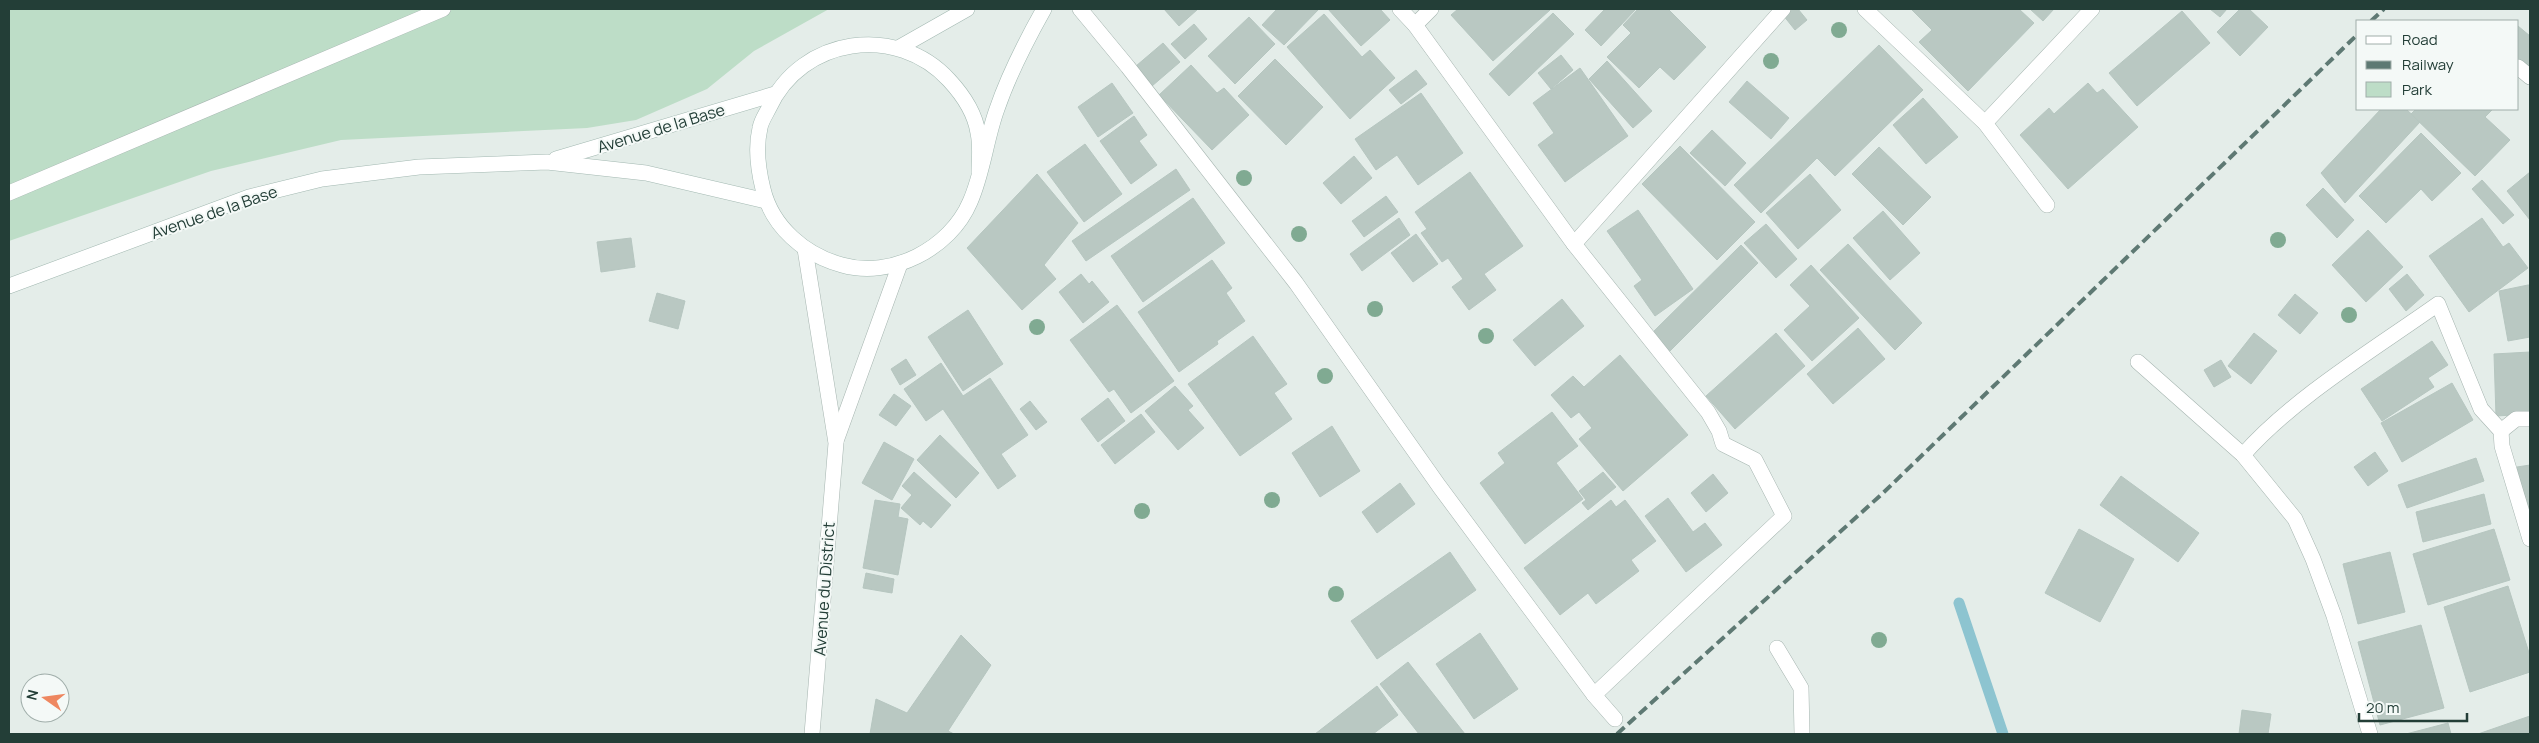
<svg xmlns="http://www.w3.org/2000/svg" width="2539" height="743" font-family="Manrope,sans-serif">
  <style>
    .green { fill: #bdddc7 }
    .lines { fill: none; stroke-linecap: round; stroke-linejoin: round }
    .stream { stroke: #8dc4d0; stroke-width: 11 }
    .building { fill: #b9c8c2; stroke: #b6c6c0 }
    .service-casing { stroke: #a6b5b0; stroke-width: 16 }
    .minor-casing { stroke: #a6b5b0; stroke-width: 16 }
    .secondary-casing { stroke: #a2b8b1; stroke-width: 16 }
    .service { stroke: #fff; stroke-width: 15 }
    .minor { stroke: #fff; stroke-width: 15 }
    .secondary { stroke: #fff; stroke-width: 15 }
    .rail { stroke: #5e7973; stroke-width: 4; stroke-dasharray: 10 5; stroke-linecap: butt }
    .tree { fill: #80aa92 }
    .labels { text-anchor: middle; stroke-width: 4; stroke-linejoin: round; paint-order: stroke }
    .street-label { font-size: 16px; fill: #233e37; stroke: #f4f9f7 }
  </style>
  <rect width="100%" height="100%" fill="#e4ede9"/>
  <!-- green -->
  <path class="green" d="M9 9H829L754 51 707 89 636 120 587 128 341 140 211 171 9 241Z"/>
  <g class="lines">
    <!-- stream -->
    <path class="stream" d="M1959 603 2003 734"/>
  </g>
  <!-- building -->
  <g class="building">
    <path d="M1164 9H1198L1179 26Z"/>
    <path d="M1277 9H1319L1284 45 1262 25Z"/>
    <path d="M1328 9H1380L1390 20 1361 46Z"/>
    <path d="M1458 9H1548L1550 10 1493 61 1451 15Z"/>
    <path d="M1605 9H1636L1601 46 1585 30Z"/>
    <path d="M1638 9H1668L1706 47 1674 80 1660 67 1639 88 1607 57 1631 33 1623 25Z"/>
    <path d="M1790 9H1798L1807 20 1795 30 1783 15Z"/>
    <path d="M1911 9H2019L2034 23 1968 91 1919 42 1932 30Z"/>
    <path d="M2030 9H2054L2043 21Z"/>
    <path d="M2210 9H2227L2220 17Z"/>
    <path d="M2240 9H2249L2268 27 2240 56 2217 32Z"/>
    <path d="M2182 11 2210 43 2137 106 2109 73Z"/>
    <path d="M1553 13 1574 34 1509 96 1489 74Z"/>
    <path d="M1324 14 1362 57 1370 50 1395 78 1350 119 1287 47Z"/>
    <path d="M1249 17 1275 44 1235 84 1208 56Z"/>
    <path d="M1194 24 1207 39 1185 59 1171 44Z"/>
    <path d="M2518 26 2530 36V69L2518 59Z"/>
    <path d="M1163 43 1180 62 1152 86 1136 66Z"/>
    <path d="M1879 45 1923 90 1835 176 1817 158 1761 213 1734 185Z"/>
    <path d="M1561 55 1573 70 1551 89 1538 73Z"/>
    <path d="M1275 59 1323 107 1286 145 1238 96Z"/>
    <path d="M1607 61 1652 111 1633 128 1589 79Z"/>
    <path d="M1191 65 1217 93 1224 88 1249 115 1212 150 1159 95Z"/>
    <path d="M1580 68 1628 136 1565 182 1538 145 1554 133 1533 103Z"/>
    <path d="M1416 70 1427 84 1401 104 1389 90Z"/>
    <path d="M1747 81 1789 118 1771 139 1729 102Z"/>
    <path d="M1112 83 1133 113 1098 137 1078 107Z"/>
    <path d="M2088 83 2097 93 2103 89 2138 127 2068 189 2020 135 2049 108 2054 114Z"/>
    <path d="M1421 93 1463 153 1418 185 1397 155 1376 170 1355 139Z"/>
    <path d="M1923 98 1958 137 1926 164 1893 125Z"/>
    <path d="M2381 109H2406L2420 122 2345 203 2321 173Z"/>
    <path d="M2416 109H2493L2485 117 2510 140 2475 176 2411 114Z"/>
    <path d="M1134 116 1147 135 1139 141 1157 165 1131 184 1100 141Z"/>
    <path d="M1712 130 1746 163 1725 186 1690 153Z"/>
    <path d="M2421 133 2461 173 2432 201 2421 189 2386 223 2359 196Z"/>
    <path d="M1085 144 1122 194 1084 222 1047 172Z"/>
    <path d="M1680 146 1755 222 1717 260 1642 184Z"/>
    <path d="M1879 147 1931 197 1903 225 1852 174Z"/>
    <path d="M1354 156 1372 178 1341 204 1323 183Z"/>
    <path d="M1176 169 1190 190 1086 261 1072 241Z"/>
    <path d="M1470 172 1523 246 1484 274 1496 290 1469 310 1452 287 1463 279 1448 258 1442 262 1421 233 1427 229 1415 212Z"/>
    <path d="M2530 172V220L2507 191Z"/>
    <path d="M1037 174 1078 223 1044 265 1056 279 1022 310 967 248Z"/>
    <path d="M1810 174 1841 210 1798 249 1766 213Z"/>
    <path d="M2482 180 2514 215 2503 224 2472 189Z"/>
    <path d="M2323 188 2354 220 2337 238 2306 205Z"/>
    <path d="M1386 196 1398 212 1364 237 1352 221Z"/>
    <path d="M1193 198 1225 243 1143 302 1111 256Z"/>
    <path d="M1638 210 1693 289 1655 316 1634 286 1642 280 1607 231Z"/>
    <path d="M1883 211 1920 253 1890 280 1853 238Z"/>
    <path d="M1399 218 1410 235 1362 271 1350 254Z"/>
    <path d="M2482 218 2503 247 2509 243 2528 268 2469 312 2429 256Z"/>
    <path d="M1766 224 1797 259 1776 278 1744 243Z"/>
    <path d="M2368 230 2403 267 2366 302 2332 265Z"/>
    <path d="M1416 234 1438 264 1413 282 1391 253Z"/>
    <path d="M631 238 635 267 601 272 597 242Z"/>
    <path d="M1848 244 1922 323 1895 350 1820 270Z"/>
    <path d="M1741 245 1758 263 1669 352 1651 334Z"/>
    <path d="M1212 260 1232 288 1226 293 1245 321 1217 341 1218 344 1179 372 1138 312Z"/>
    <path d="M1811 265 1859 318 1812 361 1784 330 1810 306 1790 285Z"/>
    <path d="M1081 274 1089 284 1092 281 1109 302 1083 323 1059 292Z"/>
    <path d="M2407 274 2424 295 2406 311 2389 289Z"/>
    <path d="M2528 285H2530V337L2508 341 2499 291Z"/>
    <path d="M657 293 685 301 678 329 649 321Z"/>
    <path d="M2295 294 2318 313 2300 334 2278 315Z"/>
    <path d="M1562 299 1584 326 1535 366 1513 340Z"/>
    <path d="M1117 305 1174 381 1131 413 1114 389 1109 392 1070 340Z"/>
    <path d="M968 310 1003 364 963 391 928 337Z"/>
    <path d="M1858 328 1885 359 1833 404 1807 374Z"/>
    <path d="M1776 333 1805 366 1735 429 1706 396Z"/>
    <path d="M2254 333 2277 351 2251 384 2228 366Z"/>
    <path d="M1253 336 1287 384 1274 393 1292 419 1240 456 1188 384Z"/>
    <path d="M2432 341 2448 365 2428 378 2434 387 2382 421 2361 389Z"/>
    <path d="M2530 352V414L2496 416 2494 354Z"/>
    <path d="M1620 355 1688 435 1623 491 1579 439 1592 428 1579 412 1571 418 1551 395 1573 376 1584 387Z"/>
    <path d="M906 359 916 375 900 385 891 369Z"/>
    <path d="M2221 360 2231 377 2214 387 2204 370Z"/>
    <path d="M941 363 963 396 990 378 1028 435 1001 454 1016 476 998 489 943 409 926 421 904 389Z"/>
    <path d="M2452 383 2473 420 2402 462 2381 423Z"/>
    <path d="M1175 386 1193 406 1188 410 1204 428 1178 450 1145 411Z"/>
    <path d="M894 394 911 406 896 426 879 415Z"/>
    <path d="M1108 398 1125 421 1098 442 1081 419Z"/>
    <path d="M1030 401 1047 422 1036 430 1020 409Z"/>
    <path d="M1552 412 1578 446 1556 463 1583 499 1525 544 1480 483 1505 463 1498 453Z"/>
    <path d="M1141 414 1155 432 1115 464 1101 445Z"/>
    <path d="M1332 426 1360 471 1320 497 1292 453Z"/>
    <path d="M940 435 979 473 956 498 917 460Z"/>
    <path d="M884 442 914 459 892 500 862 483Z"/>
    <path d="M2375 452 2388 471 2368 486 2354 467Z"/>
    <path d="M2476 458 2484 481 2407 508 2398 485Z"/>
    <path d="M2530 465V526L2517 467Z"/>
    <path d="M914 472 951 505 931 528 923 521 920 525 901 508 912 495 902 486Z"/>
    <path d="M1603 472 1616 487 1588 510 1582 503 1586 500 1579 491Z"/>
    <path d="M1713 474 1728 493 1706 512 1691 493Z"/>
    <path d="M2121 476 2199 533 2178 562 2100 505Z"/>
    <path d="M1400 483 1415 504 1377 533 1362 512Z"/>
    <path d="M2484 494 2491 524 2423 542 2416 512Z"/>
    <path d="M1668 498 1693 532 1705 523 1722 545 1686 572 1645 516Z"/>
    <path d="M875 500 900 504 898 517 908 519 898 575 863 568Z"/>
    <path d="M1611 500 1616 507 1625 500 1656 541 1631 560 1639 571 1596 604 1588 593 1560 615 1524 568Z"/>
    <path d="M2079 529 2134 559 2100 622 2045 593Z"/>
    <path d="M2494 529 2510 580 2428 605 2413 554Z"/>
    <path d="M1450 552 1476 590 1377 659 1351 621Z"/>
    <path d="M2390 552 2405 612 2358 624 2343 564Z"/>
    <path d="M866 573 894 579 892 593 863 588Z"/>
    <path d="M2508 586 2530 656V672L2470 692 2444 607Z"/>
    <path d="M2421 625 2444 708 2380 725 2358 642Z"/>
    <path d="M1480 633 1518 689 1474 719 1436 664Z"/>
    <path d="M961 635 991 665 948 731 954 734H870L876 699 907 713Z"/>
    <path d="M1408 662 1465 734H1419L1380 684Z"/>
    <path d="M1377 686 1398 715 1373 734H1315Z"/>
    <path d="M2242 710 2271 714 2268 734H2239Z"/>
    <path d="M2530 716V734H2478Z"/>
    <path d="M2448 723 2451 734H2406Z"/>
  </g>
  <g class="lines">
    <defs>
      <path id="service" d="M9 193 443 9"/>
      <g id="minor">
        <path d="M1080 9 1128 67 1296 283 1439 486 1594 695"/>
        <path d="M1400 9 1415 25 1574 244 1708 412 1719 431 1723 444 1755 460 1784 516 1594 695 1615 719"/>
        <path d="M1865 9 1985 123 2047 205"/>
        <path d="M1415 25 1431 9"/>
        <path d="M2518 67 2530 77"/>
        <path d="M1985 123 2092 9"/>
        <path d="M1574 244 1783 9"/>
        <path d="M805 249 836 443 812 734"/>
        <path d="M2138 362 2243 455 2295 519 2313 559 2334 616 2370 734"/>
        <path d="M2501 431 2516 419H2530"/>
        <path d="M836 441 900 264"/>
        <path d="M2243 455C2293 398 2376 348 2438 304L2481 409 2501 431 2502 446 2530 539"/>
        <path d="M1777 648 1801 688 1802 734"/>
      </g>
      <g id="secondary">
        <path d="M900 47 967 9"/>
        <path d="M556 159 775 94"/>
        <path d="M979 173C979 160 981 146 978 133 975 113 962 94 949 80 897 23 801 37 769 108 766 114 761 121 760 128 755 149 758 169 763 189 772 227 805 255 842 265 891 279 950 249 970 202 983 173 986 139 997 109 1009 74 1026 41 1044 9"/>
        <path d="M9 286 249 197 322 179 419 167 547 162 646 173 766 201"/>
      </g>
    </defs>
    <!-- service casing -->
    <use href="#service" class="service-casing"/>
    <!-- minor casing -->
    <use href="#minor" class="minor-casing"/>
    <!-- secondary casing -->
    <use href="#secondary" class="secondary-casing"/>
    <!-- service -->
    <use href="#service" class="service"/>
    <!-- minor -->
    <use href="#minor" class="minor"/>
    <!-- secondary -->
    <use href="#secondary" class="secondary"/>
    <!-- rail -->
    <g class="rail">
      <path d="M2371 21 2384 9"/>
      <path d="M1617 734 1883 493 2358 34"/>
    </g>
  </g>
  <!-- trees -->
  <g class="tree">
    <circle cx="1839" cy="30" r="8"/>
    <circle cx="1771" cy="61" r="8"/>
    <circle cx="1244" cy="178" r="8"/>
    <circle cx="1299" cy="234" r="8"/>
    <circle cx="2278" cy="240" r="8"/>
    <circle cx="1375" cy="309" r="8"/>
    <circle cx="2349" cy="315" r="8"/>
    <circle cx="1037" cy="327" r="8"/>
    <circle cx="1486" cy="336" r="8"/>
    <circle cx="1325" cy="376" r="8"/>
    <circle cx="1272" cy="500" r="8"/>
    <circle cx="1142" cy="511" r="8"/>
    <circle cx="1336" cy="594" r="8"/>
    <circle cx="1879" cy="640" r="8"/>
  </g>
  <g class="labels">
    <!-- street labels -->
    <g class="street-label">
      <text transform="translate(661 128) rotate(-17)" y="6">Avenue de la Base</text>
      <text transform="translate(214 212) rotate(-19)" y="6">Avenue de la Base</text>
      <text transform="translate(824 589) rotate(-86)" y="6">Avenue du District</text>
    </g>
  </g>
  <!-- border -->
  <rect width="2539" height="743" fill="none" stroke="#233e37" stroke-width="20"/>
  <!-- legend -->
  <rect x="2356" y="20" width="162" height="90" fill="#f4f9f7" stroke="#a0aeaa"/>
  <rect x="2366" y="36" width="25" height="8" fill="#ffffff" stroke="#a0aeaa"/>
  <text x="2402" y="45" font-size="15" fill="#233e37">Road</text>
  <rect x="2366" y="61" width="25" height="8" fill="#5e7973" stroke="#a0aeaa"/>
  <text x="2402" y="70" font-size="15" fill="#233e37">Railway</text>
  <rect x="2366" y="82" width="25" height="15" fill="#bdddc7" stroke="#a0aeaa"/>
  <text x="2402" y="95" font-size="15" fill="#233e37">Park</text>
  <!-- north arrow -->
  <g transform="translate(45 698) rotate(284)"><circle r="24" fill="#f4f9f7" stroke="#a0aeaa"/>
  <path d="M0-4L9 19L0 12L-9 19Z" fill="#ee8760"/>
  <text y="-8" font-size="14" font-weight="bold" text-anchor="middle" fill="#233e37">N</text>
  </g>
  <!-- scale -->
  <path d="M2359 713v8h108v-8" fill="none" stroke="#233e37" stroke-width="2.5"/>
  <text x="2366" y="713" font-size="15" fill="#233e37" stroke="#f4f9f7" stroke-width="4" paint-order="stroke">20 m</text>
</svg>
